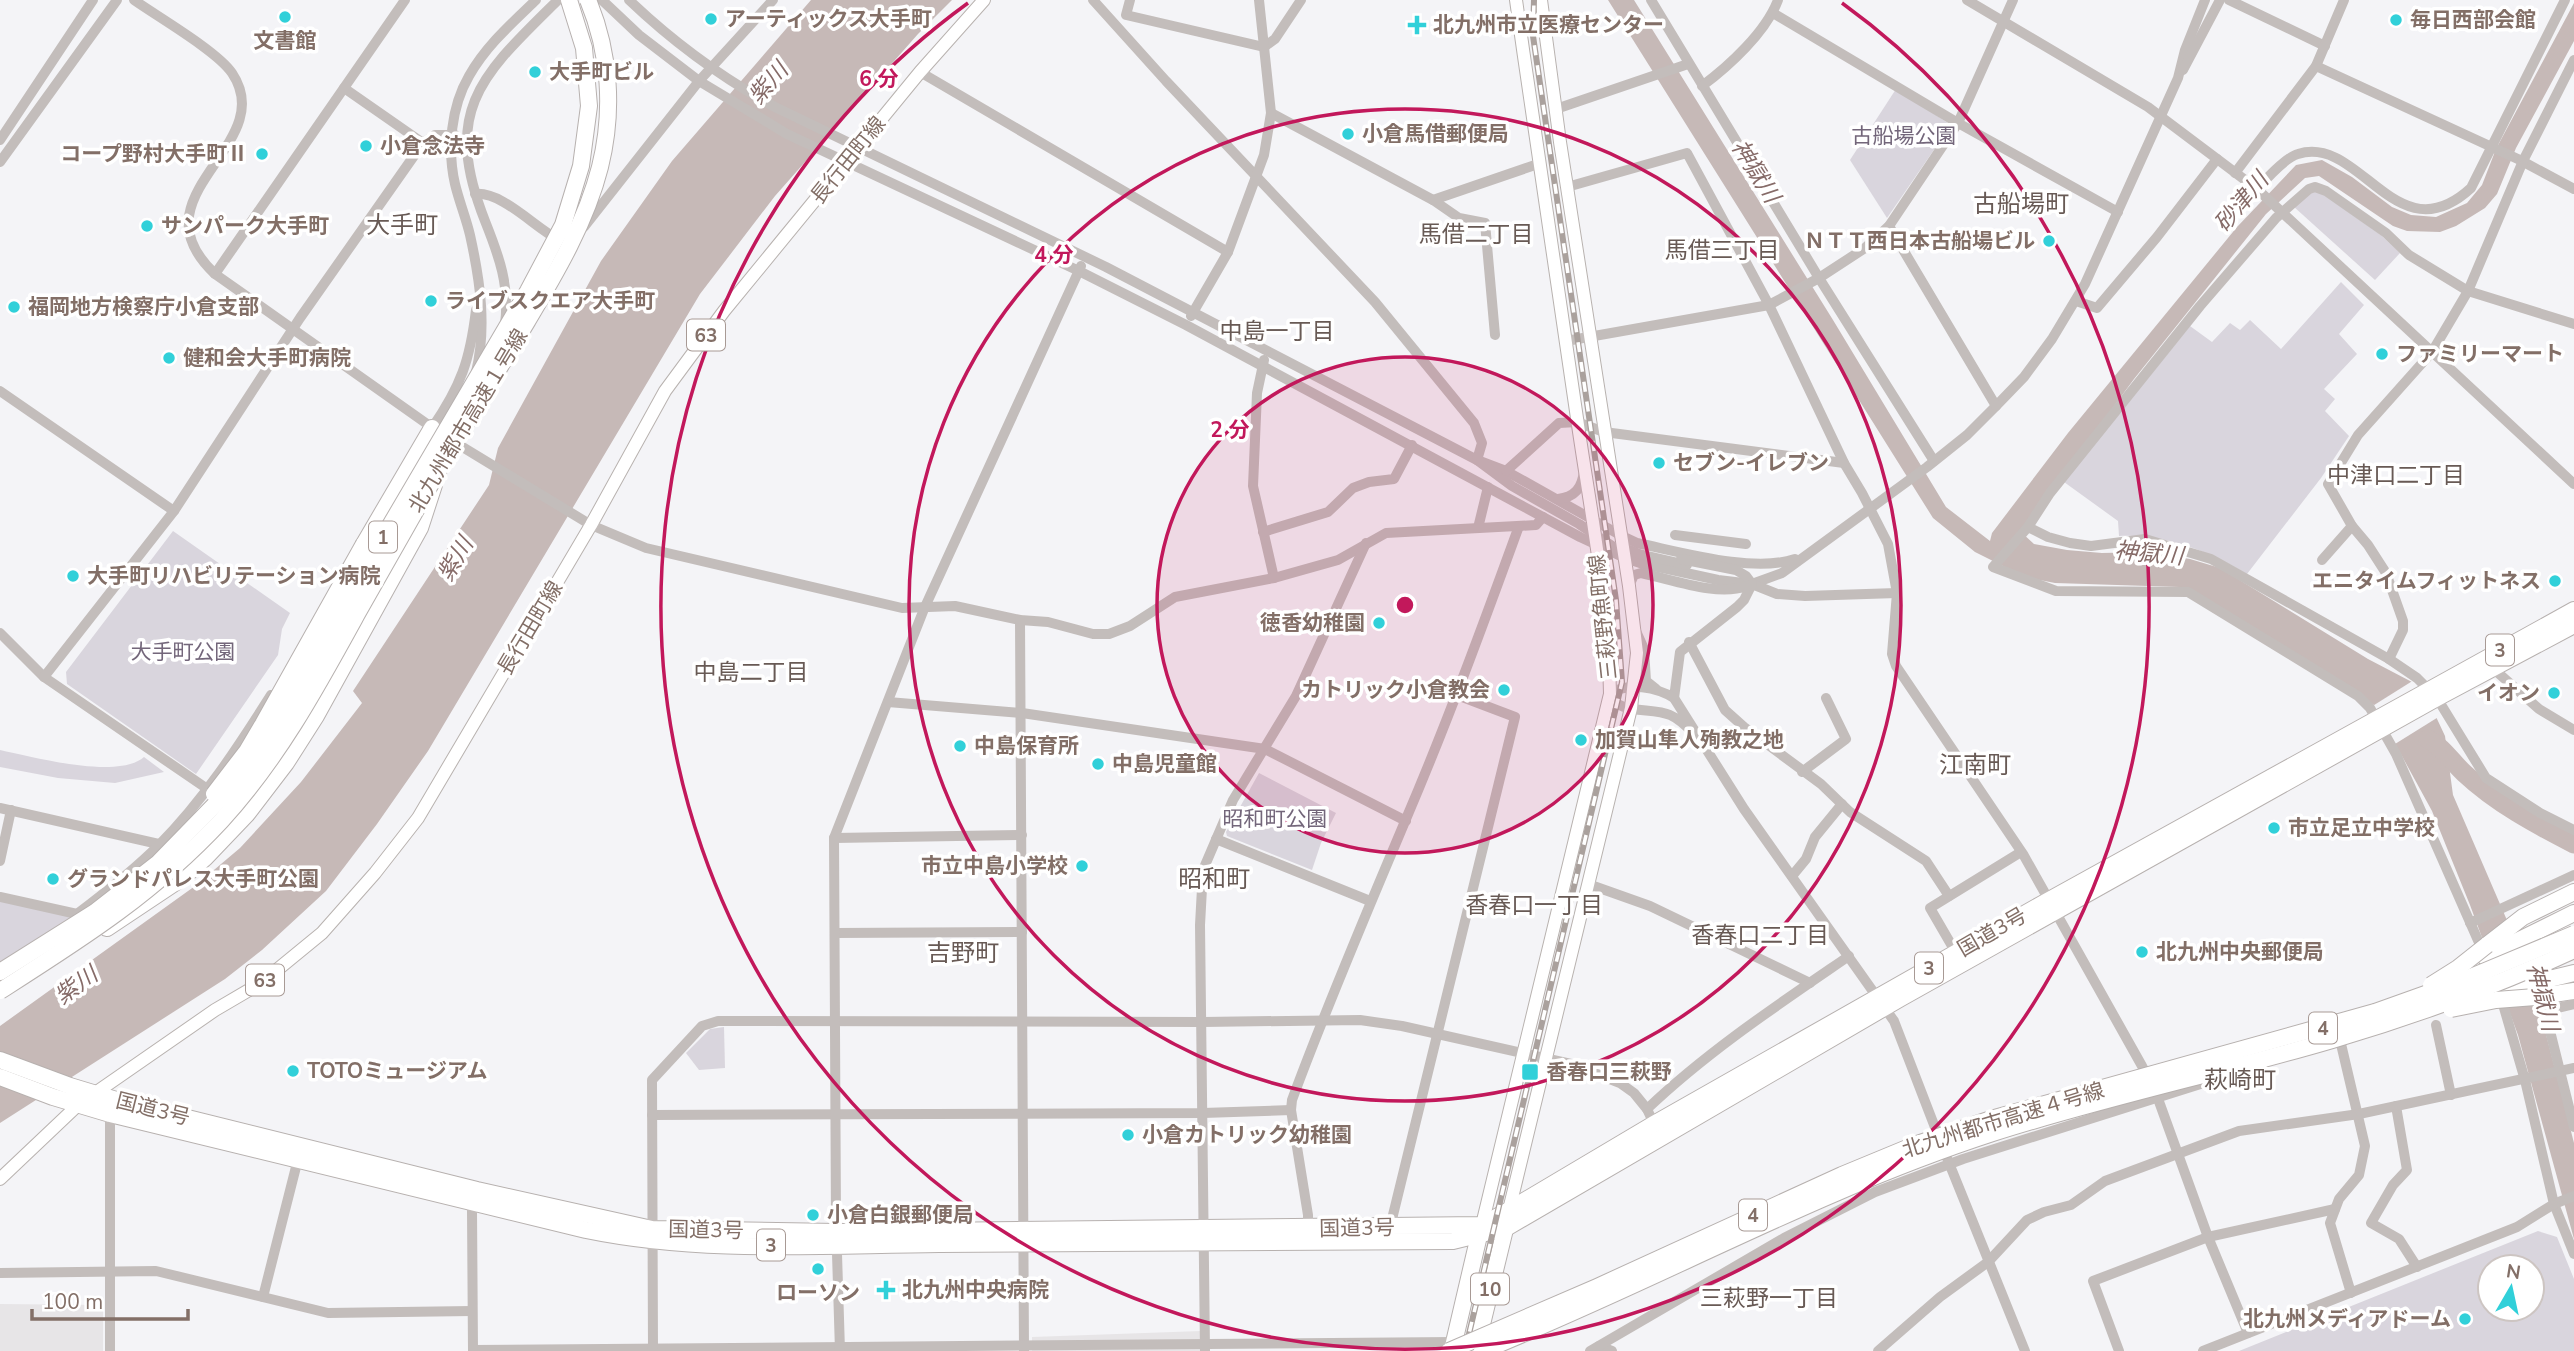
<svg xmlns="http://www.w3.org/2000/svg" width="2574" height="1351" font-family="'Nunito Sans','Noto Sans JP',sans-serif">
  <style>
    .built { fill: #e7e5e7 }
    .green { fill: #d9d5dd; fill-rule: evenodd }
    .water { fill: #c6b9b7 }
    .pier { fill: #f4f4f7 }
    .lines { fill: none; stroke-linecap: round; stroke-linejoin: round }
    .river { stroke: #c6b9b7; stroke-width: 19 }
    .major-casing { stroke: #b8b2af; stroke-width: 14 }
    .highway-casing { stroke: #b7b1af; stroke-width: 18 }
    .minor { stroke: #c3bdbb; stroke-width: 10 }
    .major { stroke: #fff; stroke-width: 12 }
    .highway { stroke: #fff; stroke-width: 16 }
    .rail-casing { stroke: #aaa19d; stroke-width: 6 }
    .rail { stroke: #fff; stroke-width: 3.5; stroke-dasharray: 10; stroke-linecap: butt }
    .highway-bridge-casing { stroke: #b7b1af; stroke-width: 18; stroke-linecap: butt }
    .highway-bridge { stroke: #fff; stroke-width: 16 }
    .ring { fill: none; stroke: #c2185b; stroke-width: 3.5 }
    .poi-dot { fill: #31d0d9; stroke: #fff; stroke-width: 2.5 }
    .labels { text-anchor: middle; stroke-width: 7; stroke-linejoin: round; paint-order: stroke }
    .shield { fill: #fff; stroke: #a89a95; stroke-width: 2 }
    .shield-label { font-size: 19px; font-weight: bold; fill: #836f67 }
    .poi-label { font-size: 21px; font-weight: bold; fill: #836f67; stroke: #fff; text-anchor: start }
    .park-label { font-size: 21px; fill: #73667a; stroke: #fff }
    .street-label { font-size: 21px; fill: #836f67; stroke: #fff }
    .water-label { font-size: 23px; font-style: italic; fill: #866b68; stroke: #fff }
    .neighbourhood-label { font-size: 23px; fill: #685a55; stroke: #fff }
    .quarter-label { font-size: 24px; fill: #685a55; stroke: #fff }
    .centre { fill: #c2185b; stroke: #fff; stroke-width: 3.5 }
    .ring-label { font-size: 21px; text-anchor: middle; font-weight: bold; fill: #c2185b; stroke: #fff; stroke-width: 7; stroke-linejoin: round; paint-order: stroke }
  </style>
  <rect width="100%" height="100%" fill="#f4f4f7"/>
  <!-- built -->
  <g class="built">
    <path d="M0 1304 103 1305V1351H0Z"/>
    <path d="M1201 1331V1351H1032V1337Z"/>
  </g>
  <!-- green -->
  <g class="green">
    <path d="M1896 89 1951 125 1887 218 1850 160Z"/>
    <path d="M2312 190 2319 191 2382 236 2400 253 2375 280 2293 206Z"/>
    <path d="M2341 282 2364 305 2339 334 2357 354 2324 389 2335 399 2325 411 2349 436 2321 478 2247 574C2207 551 2166 534 2119 536L2118 521 2064 482 2190 326 2212 342 2230 323 2240 330 2250 320 2281 349Z"/>
    <path d="M173 531 290 613 282 629 278 655 196 774 67 684 66 672Z"/>
    <path d="M0 750C33 757 118 780 144 757L164 772 115 783 58 778 0 767Z"/>
    <path d="M1259 773 1336 813 1321 843 1312 870 1227 836 1226 832Z"/>
    <path d="M0 899 73 916 0 962Z"/>
    <path d="M724 1027 725 1068 699 1070 686 1053 710 1029Z"/>
    <path d="M2538 1231 2557 1237 2574 1279V1351H2239ZM2490 1267H2532V1309H2490Z"/>
  </g>
  <!-- water -->
  <g class="water">
    <path d="M811 0H952L918 34 775 196 700 294 428 751 377 824 326 891 262 950 225 979 0 1123V1026L195 886 240 848 301 782 362 703 353 691 489 485 498 448 601 261 672 161Z"/>
    <path d="M1608 0H1634L1833 320 1946 507 1990 541 1992 533 2068 433 2237 227 2296 165 2322 160 2352 177 2392 207 2411 215 2436 217 2467 203 2482 185 2496 149 2574 3V41L2516 148 2497 194 2485 208 2456 226 2440 232 2407 231 2393 226 2319 176 2305 178 2266 214 2134 379 2021 532 2034 544 2067 550 2102 553 2148 552 2190 559 2220 568 2368 659 2412 682 2431 706 2445 736 2453 795 2531 976 2574 1143V1239L2518 1035 2470 905 2432 811 2374 705 2179 587 2055 583 2025 577 1975 552 1933 518Z"/>
  </g>
  <!-- pier -->
  <path class="pier" d="M2414 680 2440 716 2395 744 2371 707Z"/>
  <g class="lines">
    <!-- river -->
    <path class="river" d="M2428 739C2444 748 2451 761 2464 773 2496 803 2535 824 2574 844"/>
    <defs>
      <g id="major">
        <path d="M0 1179 78 1105 215 1010 261 983 322 933 375 873 418 818 591 525 665 391 724 311 920 72 984 0"/>
        <path d="M1509 1210 1631 708 1637 653 1629 586 1560 142 1541 0"/>
        <path d="M1482 1225 1610 694C1609 604 1591 514 1578 425 1557 284 1536 142 1516 0"/>
      </g>
      <g id="highway">
        <path d="M364 544 432 428"/>
        <path d="M107 928 182 878 205 858 247 814 286 763 316 716 420 528 434 485"/>
        <path d="M2487 945 2523 917 2574 892"/>
        <path d="M2485 957 2574 913"/>
        <path d="M2499 991 2574 973"/>
        <path d="M2535 997 2574 991"/>
        <path d="M0 1060 70 1086 123 1102 477 1190 652 1229 837 1232 1482 1225 1509 1210 1654 1124 2042 904 2574 610"/>
        <path d="M0 1077 53 1097 110 1114 586 1230C702 1254 821 1245 939 1244 1111 1243 1282 1242 1453 1241L1506 1228 1901 998 2437 698 2574 625"/>
        <path d="M1476 1349 1507 1221"/>
        <path d="M1452 1351 1481 1227"/>
      </g>
    </defs>
    <!-- major casing -->
    <use href="#major" class="major-casing"/>
    <!-- highway casing -->
    <use href="#highway" class="highway-casing"/>
    <!-- minor -->
    <g class="minor">
      <path d="M134 0C158 17 217 51 232 73 281 146 130 194 215 274L437 431"/>
      <path d="M602 0 639 35 699 81 787 134 1079 271 1186 325 1580 537 1625 558 1640 563 1718 580 1752 584 1782 573 1927 467 1967 435 1996 406 2024 377 2052 339 2085 284 2178 78 2185 50 2205 0"/>
      <path d="M629 0C673 42 722 78 775 107L1106 267 1477 460 1506 471 1620 535 1637 543C1681 552 1753 573 1795 559"/>
      <path d="M1093 0 1166 81 1375 302 1474 423 1482 443 1477 460 1512 486 1579 524 1618 550"/>
      <path d="M1130 0 1126 15 1264 47 1275 39 1301 0"/>
      <path d="M1651 0 1819 278 1934 461"/>
      <path d="M1967 0 2148 107 2257 189 2574 484"/>
      <path d="M2229 0 2325 46"/>
      <path d="M1773 13 1958 123 2118 212"/>
      <path d="M2316 66 2520 160 2574 189"/>
      <path d="M2183 70 2220 0"/>
      <path d="M920 72 1228 252"/>
      <path d="M1702 86C1729 66 1766 32 1778 0"/>
      <path d="M344 88 423 143"/>
      <path d="M1556 109 1688 64"/>
      <path d="M1271 113 1433 200 1538 164"/>
      <path d="M0 140 93 0"/>
      <path d="M0 162 117 0"/>
      <path d="M2235 173 2316 66 2344 0"/>
      <path d="M1567 187 1687 153 1769 305 1844 463 1862 493 1888 544 1897 593 1892 654 1896 666 2023 854 2142 1066 2157 1096 2208 1237 2248 1333"/>
      <path d="M2257 189C2266 179 2286 157 2298 154 2361 134 2396 257 2471 188L2565 0"/>
      <path d="M475 194C502 191 535 228 559 240"/>
      <path d="M1433 200 1459 218 1485 223 1495 335"/>
      <path d="M1889 226 1996 406"/>
      <path d="M584 227 699 81 773 0"/>
      <path d="M215 274 405 0"/>
      <path d="M2076 301 2097 308 2157 237 2217 159"/>
      <path d="M1191 316 1228 252 1264 155 1271 113 1259 0"/>
      <path d="M505 324C510 286 499 256 485 221 441 109 482 75 558 0"/>
      <path d="M1566 341 1769 305 1819 278 1865 248 1889 226 1958 123 2013 0"/>
      <path d="M1264 360 1257 393 1253 486 1274 578"/>
      <path d="M476 372C487 327 480 280 470 235 466 218 459 201 455 184 447 149 451 107 469 76 486 46 511 24 536 0"/>
      <path d="M0 391 174 511"/>
      <path d="M432 428C461 386 470 360 476 310"/>
      <path d="M451 440 591 525 646 548 902 608 955 606 1020 620 1048 622 1093 634H1109L1130 626 1175 597 1274 578 1338 560 1386 533 1536 525 1543 517"/>
      <path d="M1506 471 1559 423 1577 422 1604 432 1844 463"/>
      <path d="M1558 499C1575 497 1582 488 1584 471"/>
      <path d="M2028 527 2048 537 2070 543 2091 546 2145 539 2211 559 2389 659 2417 678 2437 698 2486 778 2540 813 2574 830"/>
      <path d="M1478 528 1488 487"/>
      <path d="M1263 532 1328 512 1353 488 1369 482 1394 479 1412 445"/>
      <path d="M1675 535 1746 544"/>
      <path d="M1619 546 1639 554 1687 565"/>
      <path d="M1681 559 1736 570 1746 576 1752 584 1777 594 1805 596 1897 593"/>
      <path d="M2322 560 2352 526"/>
      <path d="M1629 586 1634 575 1641 573C1671 579 1718 597 1746 586"/>
      <path d="M1020 620 1024 1351"/>
      <path d="M1636 631 1644 649 1646 681 1656 689"/>
      <path d="M0 633 44 677 206 788"/>
      <path d="M1689 642 1725 710 1744 727 1821 784 1850 812 1926 861 1949 896"/>
      <path d="M2389 659 2403 630V621L2386 573 2368 545 2352 526 2328 484 2358 435 2432 352 2468 291 2523 161 2574 60"/>
      <path d="M2488 664 2539 709 2574 730"/>
      <path d="M44 677 174 511 300 318 423 143 435 135H455"/>
      <path d="M1674 698 1680 652 1737 607 1744 600 1752 584"/>
      <path d="M888 702 1022 713 1265 749 1406 821"/>
      <path d="M1700 740C1691 731 1682 720 1670 715 1652 707 1616 715 1610 694 1627 681 1658 688 1674 698L1744 809 1894 1021 1941 1143"/>
      <path d="M1802 772 1846 739 1826 698"/>
      <path d="M0 808 163 845"/>
      <path d="M834 838 1022 835"/>
      <path d="M1216 839 1370 901"/>
      <path d="M0 861 11 810"/>
      <path d="M1792 876 1806 859 1815 837 1842 804"/>
      <path d="M1588 884 1650 906 1810 983"/>
      <path d="M0 897 77 914 81 919"/>
      <path d="M77 914C106 892 134 870 159 845 203 801 238 747 271 695"/>
      <path d="M2470 923 2574 875"/>
      <path d="M835 933 1022 932"/>
      <path d="M2484 954 2396 754 2370 708 2358 696 2188 592 2056 591 1993 567 2028 527 2050 493 2200 306 2276 218 2309 189 2315 187 2326 191 2386 233 2409 255 2468 291 2574 324"/>
      <path d="M1959 958 1930 908 2021 852"/>
      <path d="M2500 994 2525 1080 2554 1204 2574 1254"/>
      <path d="M2574 1004 2545 1011 2574 1127"/>
      <path d="M2436 1025 2451 1095"/>
      <path d="M2341 1044 2365 1146 2359 1175 2339 1199 2330 1223 2351 1293"/>
      <path d="M2396 1106 2407 1170 2393 1185 2371 1223 2399 1239 2417 1267"/>
      <path d="M110 1114V1351"/>
      <path d="M652 1115 1203 1113 1291 1110"/>
      <path d="M1654 1124 1647 1109C1708 1051 1779 1004 1849 956"/>
      <path d="M1947 1158 2025 1351"/>
      <path d="M1392 1227 1393 1215 1515 717 1457 695"/>
      <path d="M1308 1232V1215L1291 1110 1292 1100C1327 1005 1367 912 1406 819 1447 723 1483 625 1519 526"/>
      <path d="M0 1273 156 1271 328 1313 472 1311"/>
      <path d="M263 1297 298 1159"/>
      <path d="M1599 1346 1612 1351"/>
      <path d="M473 1350 1454 1342"/>
      <path d="M473 1351 472 1211 475 1199"/>
      <path d="M653 1351 652 1080 702 1026 718 1021 1203 1022 1360 1020 1402 1026 1571 1064 1620 1083 1634 1093 1647 1109"/>
      <path d="M840 1351 836 1221 834 838 924 609 1081 266"/>
      <path d="M1205 1351 1200 925 1203 870 1233 800 1296 696 1366 543"/>
      <path d="M1590 1351 1784 1238 1875 1192 1963 1159 2210 1081"/>
      <path d="M1878 1351 1940 1297 1988 1262 2027 1220 2044 1212 2071 1205 2105 1181 2239 1131 2359 1114 2574 1068"/>
      <path d="M2119 1351 2093 1281 2208 1237 2335 1209"/>
      <path d="M2203 1351 2517 1227 2554 1204 2574 1196"/>
    </g>
    <!-- major -->
    <use href="#major" class="major"/>
    <!-- highway -->
    <use href="#highway" class="highway"/>
    <defs>
      <path id="rail" d="M1465 1351 1622 682 1616 600 1533 36 1534 0"/>
    </defs>
    <!-- rail casing -->
    <use href="#rail" class="rail-casing"/>
    <!-- rail -->
    <use href="#rail" class="rail"/>
    <defs>
      <g id="highway-bridge">
        <path d="M214 794 247 751 263 724 364 544"/>
        <path d="M0 972 95 912 158 863 234 785 295 697 381 541 528 291 563 225 581 166 589 106 584 48 569 0"/>
        <path d="M2431 985 2458 968 2487 945"/>
        <path d="M0 991C83 938 153 894 221 821 278 759 317 687 357 614 388 559 419 505 450 450 476 406 502 363 528 320 557 271 586 222 600 167 614 111 610 53 588 0"/>
        <path d="M2451 1009 2496 1000 2535 997"/>
        <path d="M1449 1351 1597 1287 1842 1175 1917 1144 1991 1119 2375 1012 2459 982 2574 934"/>
        <path d="M1482 1351C1654 1282 1817 1190 1993 1133 2105 1097 2220 1073 2332 1040 2414 1016 2496 986 2574 950"/>
      </g>
    </defs>
    <!-- highway-bridge casing -->
    <use href="#highway-bridge" class="highway-bridge-casing"/>
    <!-- highway-bridge -->
    <use href="#highway-bridge" class="highway-bridge"/>
  </g>
  <!-- distance rings -->
  <circle cx="1405" cy="605" r="248" fill="#c2185b" fill-opacity=".12"/>
  <g class="ring">
    <circle cx="1405" cy="605" r="248"/>
    <circle cx="1405" cy="605" r="496"/>
    <path d="M1842 3A744 744 0 1 1 968 3"/>
  </g>
  <!-- markers -->
  <g class="poi-dot">
    <circle cx="285" cy="17" r="7"/>
    <circle cx="711" cy="19" r="7"/>
    <circle cx="2396" cy="20" r="7"/>
    <path d="M1413.5 14.5h7v7h7v7h-7v7h-7v-7h-7v-7h7z"/>
    <circle cx="535" cy="72" r="7"/>
    <circle cx="1348" cy="134" r="7"/>
    <circle cx="366" cy="146" r="7"/>
    <circle cx="262" cy="154" r="7"/>
    <circle cx="147" cy="226" r="7"/>
    <circle cx="2049" cy="241" r="7"/>
    <circle cx="431" cy="301" r="7"/>
    <circle cx="14" cy="307" r="7"/>
    <circle cx="2382" cy="354" r="7"/>
    <circle cx="169" cy="358" r="7"/>
    <circle cx="1659" cy="463" r="7"/>
    <circle cx="73" cy="576" r="7"/>
    <circle cx="2555" cy="581" r="7"/>
    <circle cx="1379" cy="623" r="7"/>
    <circle cx="1504" cy="690" r="7"/>
    <circle cx="2554" cy="693" r="7"/>
    <circle cx="1581" cy="740" r="7"/>
    <circle cx="960" cy="746" r="7"/>
    <circle cx="1098" cy="764" r="7"/>
    <circle cx="2274" cy="828" r="7"/>
    <circle cx="1082" cy="866" r="7"/>
    <circle cx="53" cy="879" r="7"/>
    <circle cx="2142" cy="952" r="7"/>
    <circle cx="293" cy="1071" r="7"/>
    <rect x="1521" y="1063" width="18" height="18" rx="3.5"/>
    <circle cx="1128" cy="1135" r="7"/>
    <circle cx="813" cy="1215" r="7"/>
    <circle cx="818" cy="1269" r="7"/>
    <path d="M882.5 1279.5h7v7h7v7h-7v7h-7v-7h-7v-7h7z"/>
    <circle cx="2465" cy="1319" r="7"/>
  </g>
  <g class="labels">
    <!-- shield labels -->
    <g class="shield">
      <rect x="687" y="319.5" width="38" height="31" rx="5"/>
      <rect x="369" y="521.5" width="28" height="31" rx="5"/>
      <rect x="2486" y="634.5" width="28" height="31" rx="5"/>
      <rect x="1915" y="952.5" width="28" height="31" rx="5"/>
      <rect x="246" y="964.5" width="38" height="31" rx="5"/>
      <rect x="2309" y="1012.5" width="28" height="31" rx="5"/>
      <rect x="1739" y="1199.5" width="28" height="31" rx="5"/>
      <rect x="757" y="1229.5" width="28" height="31" rx="5"/>
      <rect x="1471" y="1273.5" width="38" height="31" rx="5"/>
    </g>
    <g class="shield-label">
      <text x="706" y="342">63</text>
      <text x="383" y="544">1</text>
      <text x="2500" y="657">3</text>
      <text x="1929" y="975">3</text>
      <text x="265" y="987">63</text>
      <text x="2323" y="1035">4</text>
      <text x="1753" y="1222">4</text>
      <text x="771" y="1252">3</text>
      <text x="1490" y="1296">10</text>
    </g>
    <!-- poi labels -->
    <g class="poi-label">
      <text x="725" y="26">アーティックス大手町</text>
      <text x="2410" y="27">毎日西部会館</text>
      <text x="1433" y="32">北九州市立医療センター</text>
      <text x="285" y="48" text-anchor="middle">文書館</text>
      <text x="549" y="79">大手町ビル</text>
      <text x="1362" y="141">小倉馬借郵便局</text>
      <text x="380" y="153">小倉念法寺</text>
      <text x="248" y="161" text-anchor="end">コープ野村大手町Ⅱ</text>
      <text x="161" y="233">サンパーク大手町</text>
      <text x="2035" y="248" text-anchor="end">ＮＴＴ西日本古船場ビル</text>
      <text x="445" y="308">ライブスクエア大手町</text>
      <text x="28" y="314">福岡地方検察庁小倉支部</text>
      <text x="2396" y="361">ファミリーマート</text>
      <text x="183" y="365">健和会大手町病院</text>
      <text x="1673" y="470">セブン-イレブン</text>
      <text x="87" y="583">大手町リハビリテーション病院</text>
      <text x="2541" y="588" text-anchor="end">エニタイムフィットネス</text>
      <text x="1365" y="630" text-anchor="end">徳香幼稚園</text>
      <text x="1490" y="697" text-anchor="end">カトリック小倉教会</text>
      <text x="2540" y="700" text-anchor="end">イオン</text>
      <text x="1595" y="747">加賀山隼人殉教之地</text>
      <text x="974" y="753">中島保育所</text>
      <text x="1112" y="771">中島児童館</text>
      <text x="2288" y="835">市立足立中学校</text>
      <text x="1068" y="873" text-anchor="end">市立中島小学校</text>
      <text x="67" y="886">グランドパレス大手町公園</text>
      <text x="2156" y="959">北九州中央郵便局</text>
      <text x="307" y="1078">TOTOミュージアム</text>
      <text x="1546" y="1079">香春口三萩野</text>
      <text x="1142" y="1142">小倉カトリック幼稚園</text>
      <text x="827" y="1222">小倉白銀郵便局</text>
      <text x="902" y="1297">北九州中央病院</text>
      <text x="818" y="1300" text-anchor="middle">ローソン</text>
      <text x="2451" y="1326" text-anchor="end">北九州メディアドーム</text>
    </g>
    <!-- park labels -->
    <g class="park-label">
      <text x="1904" y="143">古船場公園</text>
      <text x="183" y="659">大手町公園</text>
      <text x="1275" y="826">昭和町公園</text>
    </g>
    <!-- street labels -->
    <g class="street-label">
      <text transform="translate(848 160) rotate(-51)" y="7">長行田町線</text>
      <text transform="translate(468 421) rotate(-59)" y="7">北九州都市高速１号線</text>
      <text transform="translate(1603 617) rotate(-96)" y="7">三萩野魚町線</text>
      <text transform="translate(530 628) rotate(-59)" y="7">長行田町線</text>
      <text transform="translate(1992 932) rotate(-30)" y="7">国道3号</text>
      <text transform="translate(153 1109) rotate(14)" y="7">国道3号</text>
      <text transform="translate(2003 1120) rotate(-17)" y="7">北九州都市高速４号線</text>
      <text transform="translate(1357 1228) rotate(-1)" y="7">国道3号</text>
      <text transform="translate(706 1230) rotate(1)" y="7">国道3号</text>
    </g>
    <!-- water labels -->
    <g class="water-label">
      <text transform="translate(768 83) rotate(-49)" y="8">紫川</text>
      <text transform="translate(1756 171) rotate(58)" y="8">神獄川</text>
      <text transform="translate(2241 202) rotate(-50)" y="8">砂津川</text>
      <text transform="translate(2149 553) rotate(5)" y="8">神獄川</text>
      <text transform="translate(455 559) rotate(-59)" y="8">紫川</text>
      <text transform="translate(76 985) rotate(-36)" y="8">紫川</text>
      <text transform="translate(2543 997) rotate(76)" y="8">神獄川</text>
    </g>
    <!-- neighbourhood labels -->
    <g class="neighbourhood-label">
      <text x="1476" y="242">馬借二丁目</text>
      <text x="1722" y="258">馬借三丁目</text>
      <text x="1277" y="339">中島一丁目</text>
      <text x="2396" y="483">中津口二丁目</text>
      <text x="751" y="680">中島二丁目</text>
      <text x="1534" y="913">香春口一丁目</text>
      <text x="1760" y="943">香春口二丁目</text>
      <text x="1769" y="1306">三萩野一丁目</text>
    </g>
    <!-- quarter labels -->
    <g class="quarter-label">
      <text x="2021" y="212">古船場町</text>
      <text x="402" y="233">大手町</text>
      <text x="1975" y="773">江南町</text>
      <text x="1214" y="887">昭和町</text>
      <text x="963" y="961">吉野町</text>
      <text x="2240" y="1088">萩崎町</text>
    </g>
  </g>
  <circle cx="1405" cy="605" r="10" class="centre"/>
  <g class="ring-label">
    <text x="879" y="86">6 分</text>
    <text x="1054" y="262">4 分</text>
    <text x="1230" y="437">2 分</text>
  </g>
  <!-- north arrow -->
  <g transform="translate(2511 1288) rotate(9)"><circle r="33" fill="#ffffff" stroke="#cdc5c2" stroke-width="2"/>
  <path d="M0-5L12 26L0 18L-12 26Z" fill="#31d0d9"/>
  <text y="-10" font-size="19" font-weight="bold" text-anchor="middle" fill="#836f67">N</text>
  </g>
  <!-- scale -->
  <path d="M32 1309v10h156v-10" fill="none" stroke="#836f67" stroke-width="3.5"/>
  <text x="42" y="1309" font-size="21" fill="#836f67" stroke="#ffffff" stroke-width="5" paint-order="stroke">100 m</text>
</svg>
